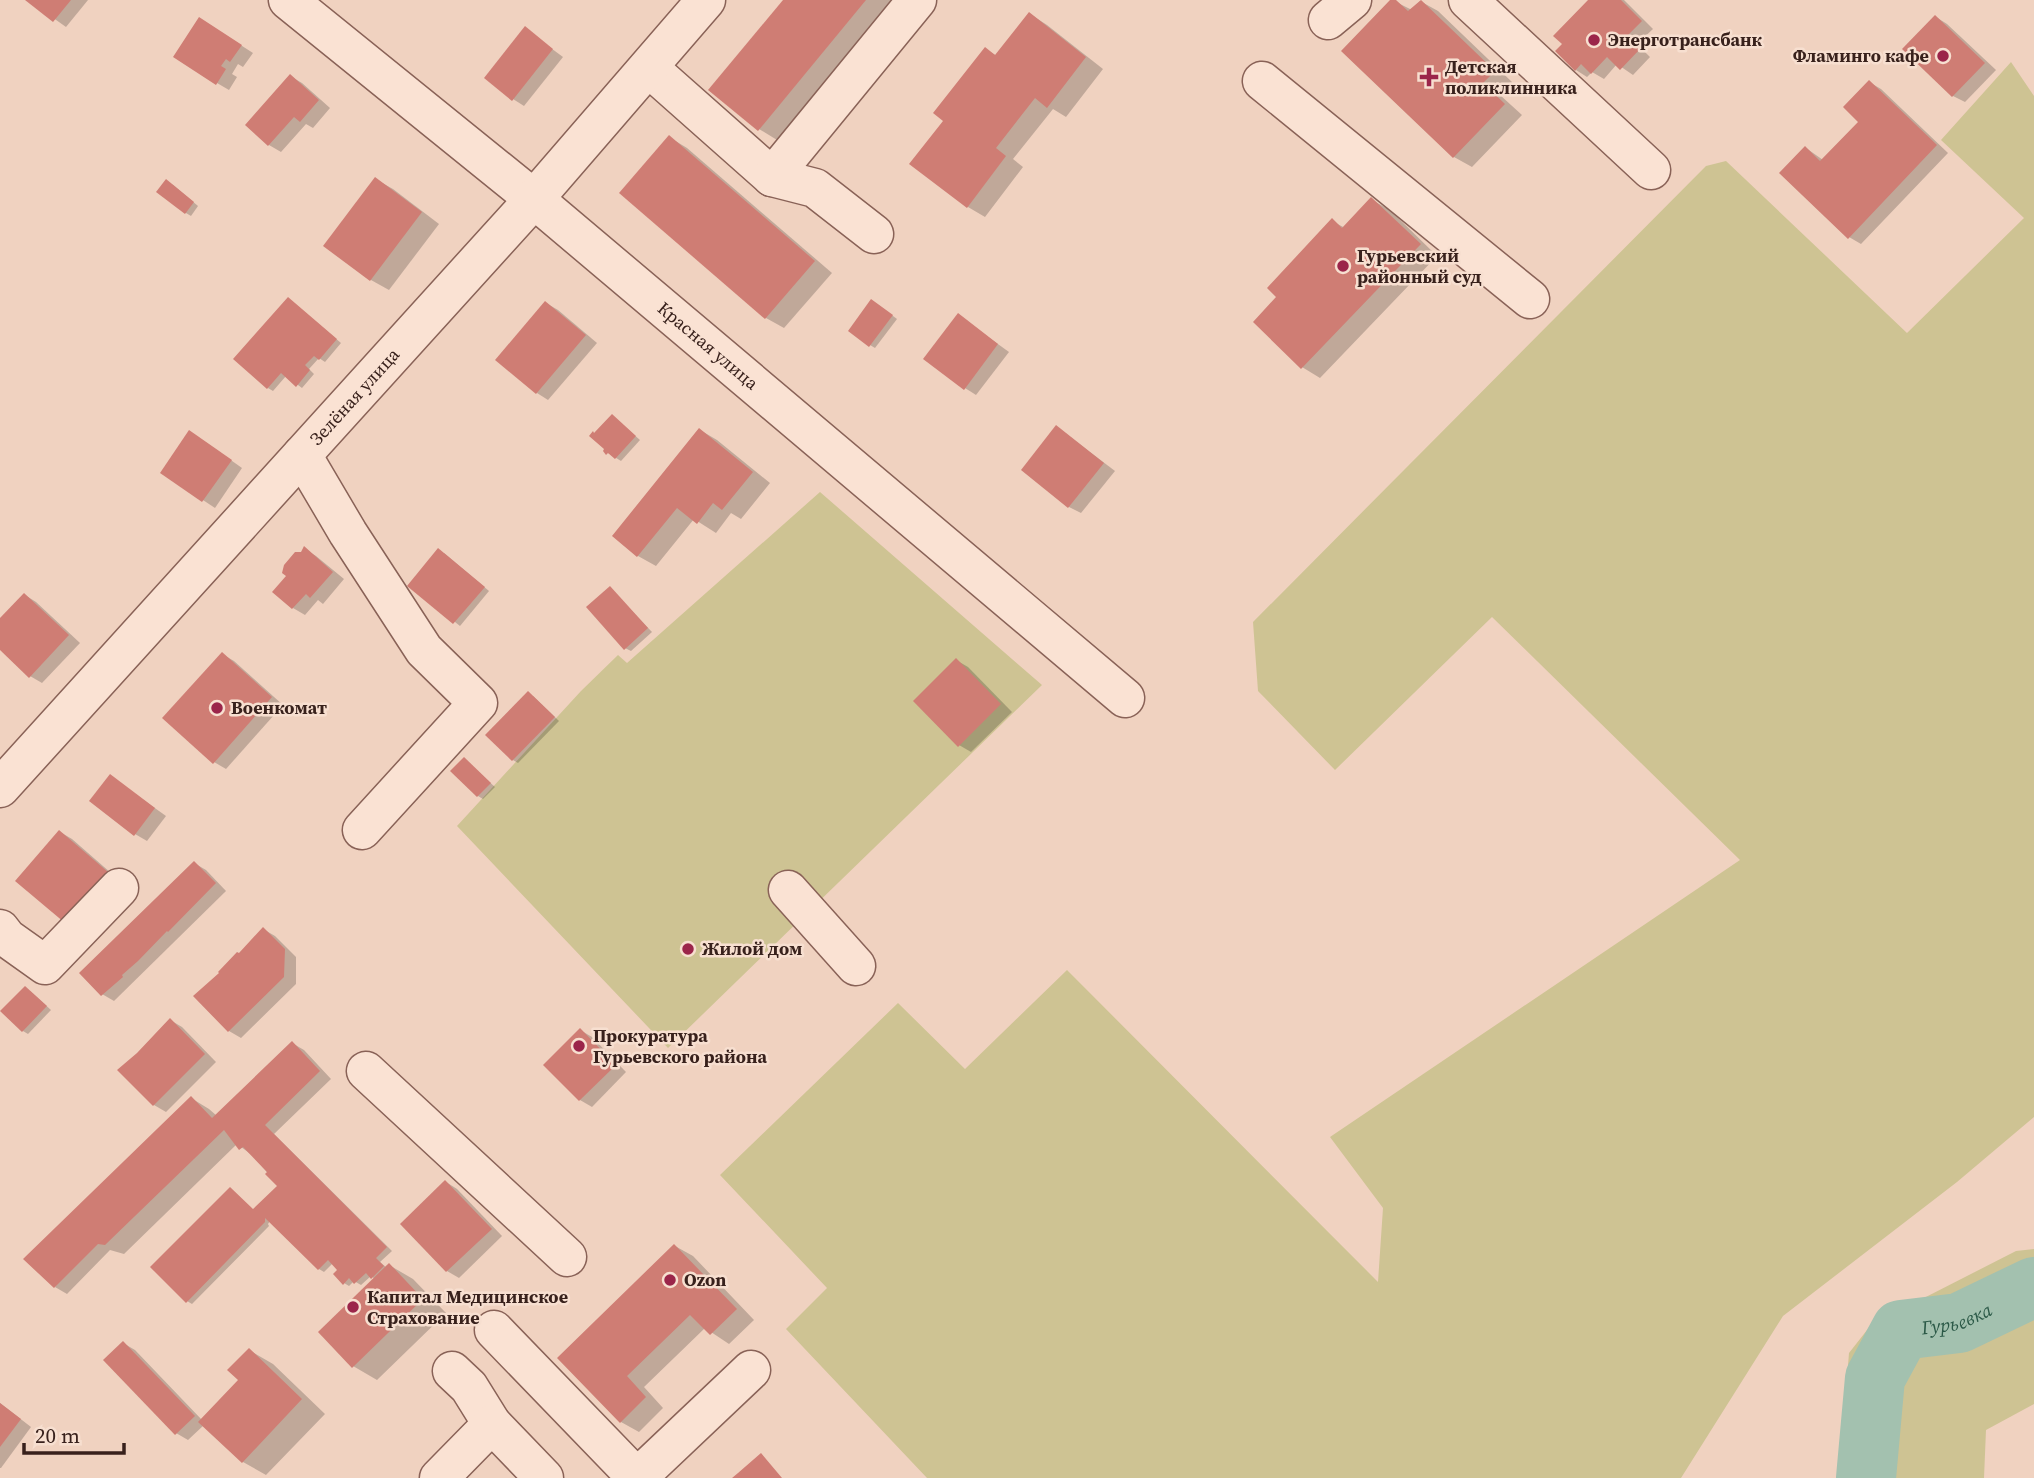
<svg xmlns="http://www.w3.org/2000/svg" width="2034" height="1478" font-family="'Source Serif 4',serif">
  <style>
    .green { fill: #cec393 }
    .shadow { fill: #0003 }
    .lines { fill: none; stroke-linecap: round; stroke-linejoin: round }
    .river { stroke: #a3c1af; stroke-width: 60 }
    .building { fill: #cf7d74 }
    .minor-casing { stroke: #896257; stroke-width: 41 }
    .minor { stroke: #fae2d3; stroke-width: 38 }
    .poi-dot { fill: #9b254a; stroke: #f7dfd0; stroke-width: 2.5 }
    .labels { text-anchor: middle; stroke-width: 5; stroke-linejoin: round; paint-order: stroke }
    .poi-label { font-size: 18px; font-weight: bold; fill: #38211c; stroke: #f7dfd0; text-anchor: start }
    .street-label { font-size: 18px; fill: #38211c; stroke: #f7dfd0 }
    .water-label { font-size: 19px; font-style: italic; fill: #2b5947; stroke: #f7dfd0 }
  </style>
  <rect width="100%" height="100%" fill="#f0d2c0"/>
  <!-- green -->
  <g class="green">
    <path d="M2011 62 2034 96V1117L1957 1182 1783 1316 1681 1478H927L786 1329 827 1288 720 1175 898 1003 965 1069 1067 970 1378 1282 1383 1208 1330 1137 1740 860 1492 617 1335 770 1258 691 1253 622 1706 166 1726 161 1907 333 2024 218 1941 140Z"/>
    <path d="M820 492 1042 685 668 1048 457 826 581 691 618 655 627 663Z"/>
    <path d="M2034 1249V1404L1986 1430 1984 1478H1839L1849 1353 1871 1325 2016 1251Z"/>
  </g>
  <!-- shadow -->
  <g class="shadow">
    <path d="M28 0H88L66 27Z"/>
    <path d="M785 0H901L782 143 759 129Z"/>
    <path d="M1392 0 1412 10 1420 1 1438 11 1512 82 1500 95 1522 115 1472 167 1454 157Z"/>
    <path d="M1591 0H1624L1653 29 1637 44 1650 57 1633 75 1617 64 1604 79 1592 72 1587 77 1576 70Z"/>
    <path d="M1030 14 1047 25 1103 69 1066 117 1053 109 1013 159 1023 167 985 217 968 207 945 120 985 49 997 56Z"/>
    <path d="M1936 17 1947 24 1996 70 1965 102 1953 96Z"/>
    <path d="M211 26 253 53 243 67 238 64 232 74 237 77 229 90 217 83Z"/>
    <path d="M525 29 563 57 524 106 513 99Z"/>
    <path d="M290 76 302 83 330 108 313 128 306 124 281 152 269 145 247 125Z"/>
    <path d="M1869 82 1881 89 1948 153 1861 244 1849 237 1806 148 1823 160 1860 122Z"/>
    <path d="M669 137 687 148 832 273 784 328 766 318 622 193Z"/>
    <path d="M375 179 393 189 439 224 389 290 371 280 325 245Z"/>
    <path d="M172 184 198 206 191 216 186 213Z"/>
    <path d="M1372 200 1390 210 1437 256 1320 378 1302 367 1278 297 1332 221 1345 228Z"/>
    <path d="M289 299 341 343 325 362 319 358 309 369 314 374 302 388 286 376 273 391 268 388Z"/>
    <path d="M546 303 558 310 597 343 548 400 537 393Z"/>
    <path d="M877 304 897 319 875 348 870 345Z"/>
    <path d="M959 316 1009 352 976 395 965 388Z"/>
    <path d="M617 420 640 440 621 461 605 451Z"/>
    <path d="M1057 427 1115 471 1081 513 1069 507Z"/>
    <path d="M700 430 717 440 770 483 741 519 731 513 716 533 694 519 656 566 638 556 614 536Z"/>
    <path d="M201 439 242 468 215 508 162 473Z"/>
    <path d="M305 549 316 556 344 579 323 604 318 600 305 615 293 608 302 554Z"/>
    <path d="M444 553 489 591 460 626 409 585Z"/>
    <path d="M610 588 652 632 631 651 625 648Z"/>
    <path d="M25 595 36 602 80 643 42 683 30 676 0 648V621Z"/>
    <path d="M222 654 234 661 283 705 226 769 214 762Z"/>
    <path d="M956 660 968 667 1012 712 971 752 959 745Z"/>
    <path d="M533 696 559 721 518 763 513 760Z"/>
    <path d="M464 759 495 787 483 799 478 796Z"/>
    <path d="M110 776 166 816 147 841 135 834Z"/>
    <path d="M60 832 72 839 119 880 78 928Z"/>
    <path d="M194 863 206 870 226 891 114 1001 102 994Z"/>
    <path d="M263 929 275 936 296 957V984L241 1038 229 1031 195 996 239 955Z"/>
    <path d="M30 991 51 1010 28 1034 23 1031Z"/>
    <path d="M170 1020 182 1027 216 1062 166 1112 154 1105 139 1054Z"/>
    <path d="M580 1030 592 1037 626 1072 592 1107 580 1100Z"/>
    <path d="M292 1043 304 1050 331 1079 274 1134 392 1251 380 1262 387 1268 389 1265 413 1279 446 1313 377 1380 353 1366 375 1279 371 1276 361 1285 354 1281 349 1286 344 1283 340 1270 333 1263 324 1272 319 1269 270 1221 268 1224 269 1226 192 1304 187 1301 254 1210 279 1186 252 1155 237 1144 124 1254 110 1250 67 1294 55 1287 191 1098 209 1109 217 1116Z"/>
    <path d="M446 1182 457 1189 502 1236 459 1278 447 1271Z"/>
    <path d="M675 1246 693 1256 754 1320 729 1344 705 1328 644 1387 663 1408 639 1432 621 1422 559 1358Z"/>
    <path d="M123 1343 135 1350 202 1420 240 1380 249 1350 273 1364 325 1414 266 1475 243 1462 204 1425 188 1440 176 1433Z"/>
    <path d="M0 1403 31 1427 1 1468H0Z"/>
  </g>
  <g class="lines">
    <!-- river -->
    <path class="river" id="s1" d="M1866 1478 1875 1378 1901 1330 1959 1323 2034 1287"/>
  </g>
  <!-- building -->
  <g class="building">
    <path d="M25 0H71L53 22Z"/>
    <path d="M783 0H866L758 131 708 90Z"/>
    <path d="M1390 0H1396L1408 11 1421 0 1495 71 1483 83 1505 104 1453 158 1341 51Z"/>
    <path d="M1588 0H1621L1642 21 1627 36 1640 49 1620 70 1607 57 1591 74 1581 64 1575 71 1555 51 1562 44 1553 36Z"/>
    <path d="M1029 12 1086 57 1047 108 1035 98 996 148 1006 156 967 208 909 164 943 121 933 113 985 47 995 55Z"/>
    <path d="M1935 15 1985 63 1952 97 1902 49Z"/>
    <path d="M199 17 242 45 230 62 226 59 221 66 226 69 216 85 173 57Z"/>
    <path d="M525 26 553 49 512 101 484 78Z"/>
    <path d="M290 74 319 100 300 122 294 117 268 146 245 125Z"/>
    <path d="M1869 80 1937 145 1848 239 1779 173 1805 146 1820 161 1858 122 1843 107Z"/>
    <path d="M669 135 815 261 765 319 619 193Z"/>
    <path d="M375 177 422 212 370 281 323 246Z"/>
    <path d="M166 179 194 202 185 214 156 192Z"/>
    <path d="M1371 197 1421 244 1301 369 1253 322 1276 297 1267 288 1332 218 1342 228Z"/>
    <path d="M288 297 337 339 319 360 314 356 305 365 310 370 296 387 281 373 267 389 233 359Z"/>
    <path d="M871 299 893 315 869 347 848 331Z"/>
    <path d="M545 301 586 335 536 394 495 360Z"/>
    <path d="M958 313 998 344 964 390 923 359Z"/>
    <path d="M612 414 636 436 615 459 608 453 606 455 603 451 604 449 589 436 593 431 594 433Z"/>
    <path d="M1056 425 1104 463 1068 508 1021 470Z"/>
    <path d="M699 428 753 472 722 510 713 503 697 524 677 508 637 557 612 536Z"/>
    <path d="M189 430 232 460 202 502 160 473Z"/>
    <path d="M304 546 333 572 310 598 306 594 292 609 272 592 286 576 282 573 284 565 295 552H301Z"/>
    <path d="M438 548 485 587 453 624 407 586Z"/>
    <path d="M610 586 648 628 624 650 586 607Z"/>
    <path d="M24 593 69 635 29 678 0 650V618Z"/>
    <path d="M222 652 272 697 213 764 162 718Z"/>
    <path d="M956 658 1001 704 958 747 913 701Z"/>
    <path d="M528 691 555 717 512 761 485 735Z"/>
    <path d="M464 757 491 783 477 797 450 771Z"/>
    <path d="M110 774 155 808 134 836 89 801Z"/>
    <path d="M59 830 108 872 65 923 15 881Z"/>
    <path d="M194 861 216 883 168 932 167 931 138 961 122 975 123 977 101 996 79 973Z"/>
    <path d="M263 927 285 949 284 977 228 1032 193 996 219 973 218 972 237 952 239 953Z"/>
    <path d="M25 986 47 1006 22 1032 0 1011Z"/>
    <path d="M170 1018 205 1054 153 1106 117 1070 137 1053Z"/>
    <path d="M580 1028 616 1065 579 1101 543 1065Z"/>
    <path d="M292 1041 320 1071 265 1125 387 1247 376 1258 384 1266 371 1279 366 1273 354 1284 349 1278 343 1285 333 1274 337 1270 328 1260 318 1270 265 1218V1222L186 1303 150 1267 230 1187 253 1209 277 1186 265 1174 267 1172 243 1147 239 1150 224 1130 105 1245 98 1244 54 1288 23 1259 191 1096 212 1118Z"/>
    <path d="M445 1180 492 1229 446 1272 400 1224Z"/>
    <path d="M674 1244 737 1309 710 1335 690 1315 627 1376 646 1397 620 1423 557 1358Z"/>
    <path d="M389 1263 423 1299 352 1368 318 1332Z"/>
    <path d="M123 1341 195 1416 175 1435 103 1360Z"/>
    <path d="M249 1348 302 1399 242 1463 198 1422 238 1380 227 1370Z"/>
    <path d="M0 1403 21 1419 0 1447Z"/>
    <path d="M761 1453 782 1478H732L738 1473Z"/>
  </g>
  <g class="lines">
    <defs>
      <g id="minor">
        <path id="s2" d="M288 0 534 199 1125 698"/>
        <path d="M1468 0 1651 170"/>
        <path d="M1328 20 1352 0"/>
        <path d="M649 68 772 177 917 0"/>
        <path d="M1262 81 1530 299"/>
        <path d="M772 177 815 188 874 234"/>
        <path d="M302 455 348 533 424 650 478 703 362 830"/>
        <path id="s3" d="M0 788 534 199 706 0"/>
        <path d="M788 890 856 966"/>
        <path d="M0 929 7 938 45 965 119 888"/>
        <path d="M366 1071 567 1257"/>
        <path d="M494 1330 637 1478 751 1370"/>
        <path d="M452 1371 469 1387 492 1424 544 1478"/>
        <path d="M439 1478 492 1424"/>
      </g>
    </defs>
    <!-- minor casing -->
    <use href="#minor" class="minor-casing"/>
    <!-- minor -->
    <use href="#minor" class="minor"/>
  </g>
  <!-- markers -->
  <g class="poi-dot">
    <circle cx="1594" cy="40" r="7"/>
    <circle cx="1943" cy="56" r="7"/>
    <path d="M1425.5 66.5h7v7h7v7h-7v7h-7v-7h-7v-7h7z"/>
    <circle cx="1343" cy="266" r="7"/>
    <circle cx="217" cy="708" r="7"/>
    <circle cx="688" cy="949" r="7"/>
    <circle cx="579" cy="1046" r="7"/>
    <circle cx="670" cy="1280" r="7"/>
    <circle cx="353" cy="1307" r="7"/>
  </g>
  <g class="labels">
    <!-- poi labels -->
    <g class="poi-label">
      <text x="1608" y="46">Энерготрансбанк</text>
      <text x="1929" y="62" text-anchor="end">Фламинго кафе</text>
      <text x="1445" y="73">Детская<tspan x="1445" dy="21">поликлинника</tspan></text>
      <text x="1357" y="262">Гурьевский<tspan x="1357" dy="21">районный суд</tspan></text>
      <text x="231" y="714">Военкомат</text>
      <text x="702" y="955">Жилой дом</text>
      <text x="593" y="1042">Прокуратура<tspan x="593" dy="21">Гурьевского района</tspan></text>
      <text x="684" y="1286">Ozon</text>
      <text x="367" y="1303">Капитал Медицинское<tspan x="367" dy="21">Страхование</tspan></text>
    </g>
    <!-- street labels -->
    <g class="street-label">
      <text dy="6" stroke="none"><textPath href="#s2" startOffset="544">Красная улица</textPath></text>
      <text dy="6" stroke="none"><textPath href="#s3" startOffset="528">Зелёная улица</textPath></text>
    </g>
    <!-- water labels -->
    <g class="water-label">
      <text dy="7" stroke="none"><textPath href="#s1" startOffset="212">Гурьевка</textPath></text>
    </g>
  </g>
  <!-- scale -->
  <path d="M24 1443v10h100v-10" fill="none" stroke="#38211c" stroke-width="3.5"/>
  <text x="35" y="1443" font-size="21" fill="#38211c" stroke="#f7dfd0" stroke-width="5" paint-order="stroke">20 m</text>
</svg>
